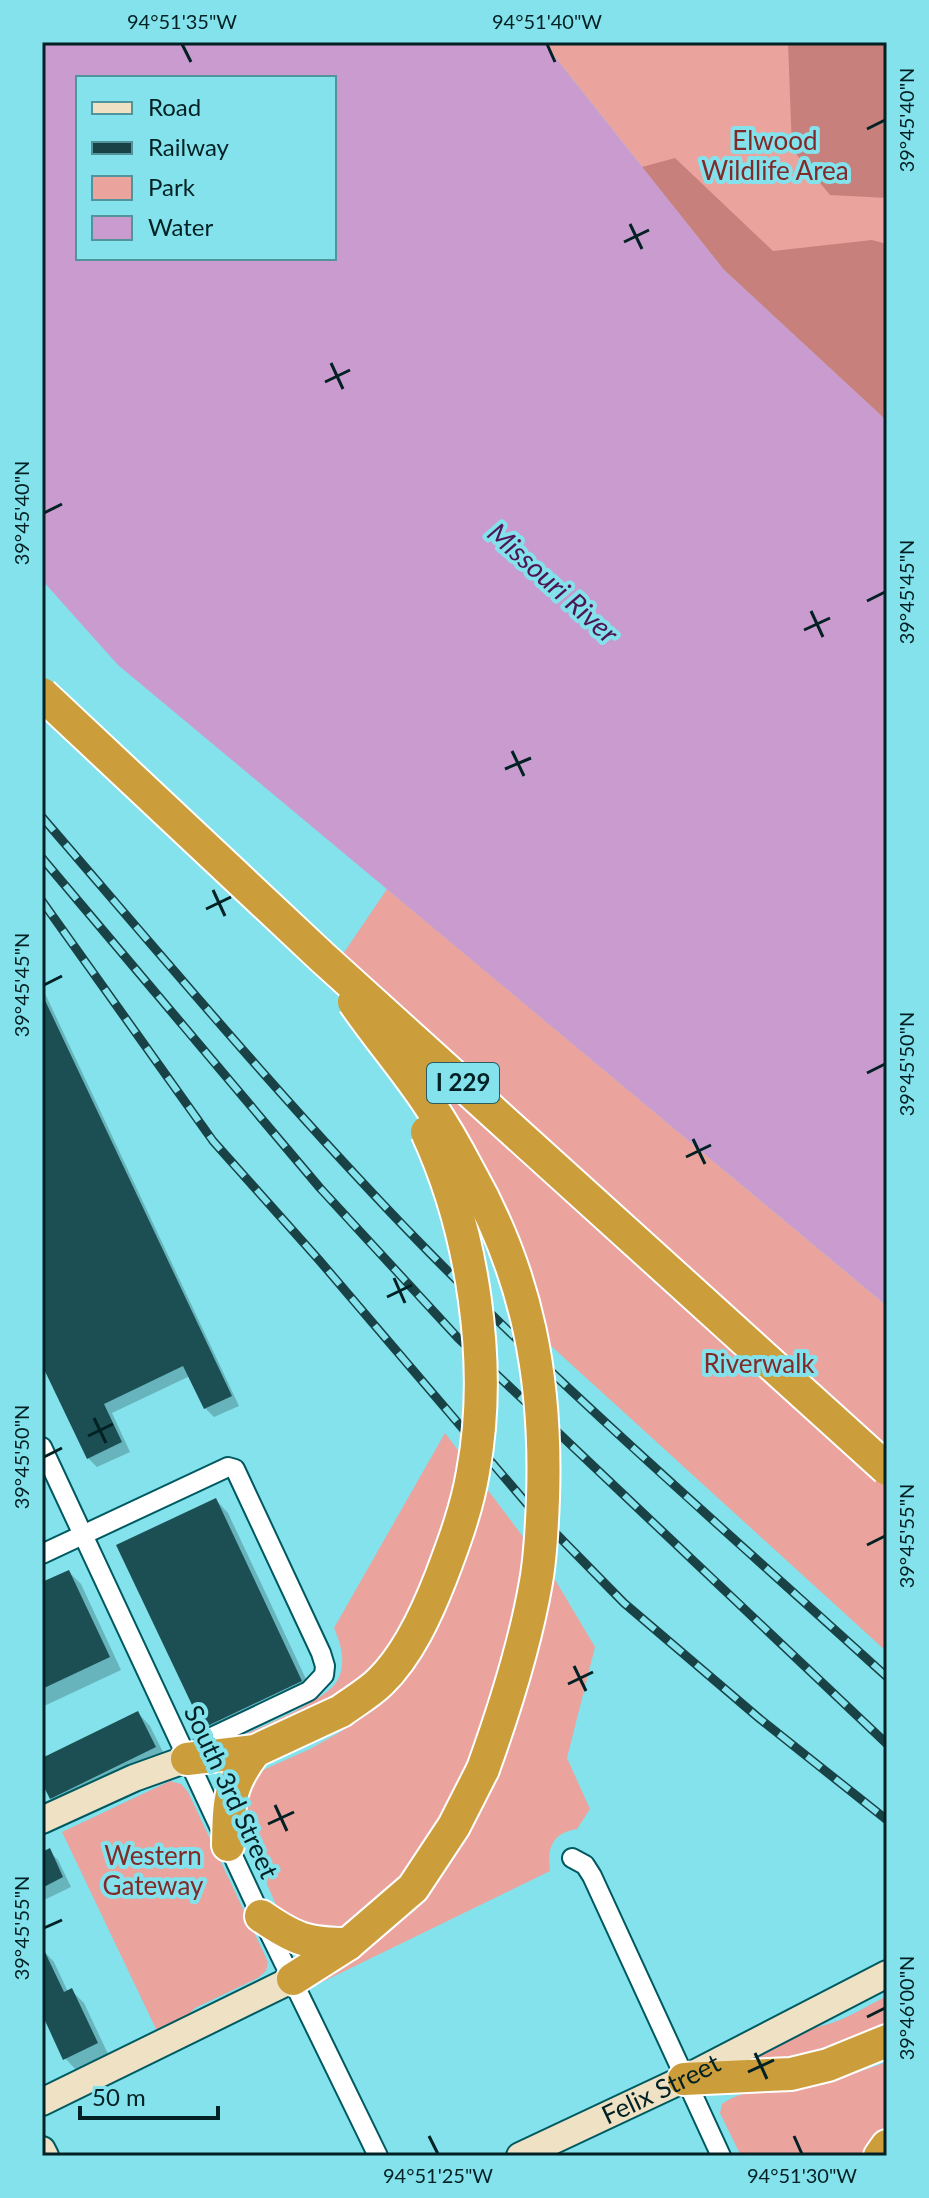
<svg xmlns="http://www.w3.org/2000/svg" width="929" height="2198" font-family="Lato,sans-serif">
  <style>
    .green { fill: #eba39e }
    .forest { fill: #c8807c }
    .water { fill: #ca9bce; fill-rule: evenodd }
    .shadow { fill: #0003 }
    .building { fill: #1c4f54 }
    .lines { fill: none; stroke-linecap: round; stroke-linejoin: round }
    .street-casing { stroke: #005960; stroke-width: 22 }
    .secondary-casing { stroke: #005960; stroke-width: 30 }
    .highway-casing { stroke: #fff; stroke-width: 36 }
    .street { stroke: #fff; stroke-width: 18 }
    .secondary { stroke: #efe2c4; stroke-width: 26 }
    .highway { stroke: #cb9e3b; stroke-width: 32 }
    .rail-casing { stroke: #184246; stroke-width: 9 }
    .rail { stroke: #83e2eb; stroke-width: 6; stroke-dasharray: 18; stroke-linecap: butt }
    .highway-bridge-casing { stroke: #fff; stroke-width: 36; stroke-linecap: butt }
    .highway-bridge { stroke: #cb9e3b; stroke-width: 32 }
    .ticks { fill: none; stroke: #022124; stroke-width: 3 }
    .labels { text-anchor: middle; stroke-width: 8; stroke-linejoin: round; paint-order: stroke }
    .shield { fill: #83e2eb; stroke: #295b60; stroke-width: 2 }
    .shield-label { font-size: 24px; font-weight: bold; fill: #022124 }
    .park-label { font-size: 26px; fill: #802a2a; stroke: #83e2eb }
    .street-label { font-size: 26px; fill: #022124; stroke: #83e2eb }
    .water-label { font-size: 28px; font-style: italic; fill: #4e1555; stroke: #83e2eb }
    .neatline { fill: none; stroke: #022124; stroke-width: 3 }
    .ticks-label { font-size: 20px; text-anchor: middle; fill: #022124 }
  </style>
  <rect width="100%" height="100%" fill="#83e2eb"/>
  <!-- green -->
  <g class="green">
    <path d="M543 42H887V421L724 270Z"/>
    <path d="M387 889 887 1306V1652L549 1344 527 1277 460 1138 343 954Z"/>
    <path d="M445 1433 554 1578 595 1647 567 1758 590 1809 577 1829C552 1833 547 1848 550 1871L316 1985 324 1975C353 1953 387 1932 414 1907 450 1874 471 1830 493 1787L464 1775 437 1827 403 1876 362 1922 322 1935 279 1912 238 1817 250 1782 263 1770 310 1749 342 1731 371 1707 324 1712 213 1748C239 1736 325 1703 337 1681 347 1664 341 1644 334 1628Z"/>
    <path d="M170 1781 181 1784 188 1792 268 1962 266 1971 258 1978 195 2008 187 2016 157 2031 62 1832Z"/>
    <path d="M887 1996V2031L805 2059 705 2073 797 2028C829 2031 859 2010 887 1996Z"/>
    <path d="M887 2062V2129L869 2156H741L720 2113 722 2104C746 2087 774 2091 801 2086 831 2081 859 2072 887 2062Z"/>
  </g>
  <!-- forest -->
  <g class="forest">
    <path d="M788 42H887V198L830 195 792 149Z"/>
    <path d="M675 158 773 251 872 240 887 244V421L724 270 642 167Z"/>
  </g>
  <!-- water -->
  <path class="water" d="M42 42H543L724 270 887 421V1306L118 665 42 580ZM78 78H334V258H78Z"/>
  <!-- shadow -->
  <g class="shadow">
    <path d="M42 987 239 1406 214 1417 205 1408 190 1376 112 1413 130 1452 97 1467 88 1458 42 1360Z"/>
    <path d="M216 1500 228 1513 313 1694 217 1740 205 1727Z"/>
    <path d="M69 1572 81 1584 121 1670 42 1707V1584Z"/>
    <path d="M138 1713 150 1726 167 1760 64 1810 51 1798 42 1778V1760Z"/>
    <path d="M49 1851 58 1860 71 1887 42 1901V1854Z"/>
    <path d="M42 1949 54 1962 68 1992 71 1990 84 2003 109 2056 77 2071 65 2058 46 2018 42 2020Z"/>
  </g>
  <!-- building -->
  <g class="building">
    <path d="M42 994 232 1396 204 1409 183 1366 104 1404 122 1442 87 1459 42 1365Z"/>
    <path d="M216 1498 302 1681 203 1728 116 1545Z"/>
    <path d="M69 1570 110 1657 42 1689V1582Z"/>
    <path d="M138 1711 156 1747 50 1799 42 1783V1758Z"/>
    <path d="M50 1848 63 1877 42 1888V1852Z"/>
    <path d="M42 1946 64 1992 72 1988 98 2043 63 2060 42 2014Z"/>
  </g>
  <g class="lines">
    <defs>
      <g id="street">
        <path d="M42 1447 261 1916 378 2156"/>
        <path d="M42 1554 228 1467 235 1469 321 1653 325 1666 324 1675 309 1691 212 1737 192 1755"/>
        <path d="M572 1858 585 1865 592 1876 721 2156"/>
      </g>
      <g id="secondary">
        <path d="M42 1820 134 1778 187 1759"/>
        <path d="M42 2102 293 1979"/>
        <path d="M42 2150 45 2156"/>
        <path id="s1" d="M520 2156 684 2079 887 1974"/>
      </g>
      <g id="highway">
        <path d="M187 1759 255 1751 341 1711"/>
        <path d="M228 1845C229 1802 228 1786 255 1751"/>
        <path d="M261 1916C294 1939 307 1944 348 1944"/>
        <path d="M293 1979 348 1944 413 1888 454 1826 483 1769"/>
        <path d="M684 2079 791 2074 828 2065 887 2041"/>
        <path d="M880 2156 887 2146"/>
      </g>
    </defs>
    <!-- street casing -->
    <use href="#street" class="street-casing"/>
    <!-- secondary casing -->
    <use href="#secondary" class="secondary-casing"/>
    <!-- highway casing -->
    <use href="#highway" class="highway-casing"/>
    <!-- street -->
    <use href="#street" class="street"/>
    <!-- secondary -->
    <use href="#secondary" class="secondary"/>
    <!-- highway -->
    <use href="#highway" class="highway"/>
    <defs>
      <g id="rail">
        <path d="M42 817C166 961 288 1107 420 1243 568 1395 730 1534 887 1677"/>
        <path d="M42 858 320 1188 458 1338 887 1744"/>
        <path d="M42 901 213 1141 319 1260 528 1505 624 1603 760 1719 887 1820"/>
      </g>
    </defs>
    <!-- rail casing -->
    <use href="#rail" class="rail-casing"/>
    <!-- rail -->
    <use href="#rail" class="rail"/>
    <defs>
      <g id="highway-bridge">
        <path d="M42 694 322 957 887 1469"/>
        <path d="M354 1002C378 1037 406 1069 429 1104 444 1126 457 1149 469 1172 528 1276 547 1380 543 1498 542 1526 541 1554 536 1582 525 1646 505 1708 483 1769"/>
        <path d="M341 1711C353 1702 369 1693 380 1682 408 1655 427 1613 441 1577 454 1543 467 1508 473 1472 493 1364 473 1232 427 1132"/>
      </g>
    </defs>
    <!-- highway-bridge casing -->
    <use href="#highway-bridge" class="highway-bridge-casing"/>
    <!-- highway-bridge -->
    <use href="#highway-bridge" class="highway-bridge"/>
  </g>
  <!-- ticks -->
  <path class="ticks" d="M182 44 191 62M547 44 555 62M867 129 885 120M630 224 642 249M624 242 649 230M331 363 343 389M325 382 350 370M44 513 62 504M867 601 885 592M811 611 823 637M804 630 830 618M512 751 524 776M505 769 531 758M213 890 225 916M206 909 231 897M44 985 62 976M867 1073 885 1064M693 1139 705 1164M686 1157 711 1145M394 1278 405 1303M387 1297 412 1285M94 1418 106 1443M88 1436 113 1424M44 1457 62 1448M867 1545 885 1536M574 1666 586 1691M568 1684 593 1672M275 1805 287 1831M268 1824 294 1812M44 1928 62 1920M867 2017 885 2008M755 2053 767 2079M748 2072 774 2060M429 2136 438 2154M794 2136 802 2154"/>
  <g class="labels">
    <!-- shield labels -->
    <rect class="shield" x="427" y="1063" width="72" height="40" rx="6"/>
    <g class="shield-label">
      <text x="463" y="1091">I 229</text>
    </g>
    <!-- park labels -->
    <g class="park-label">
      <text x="775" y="150">Elwood<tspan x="775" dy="30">Wildlife Area</tspan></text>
      <text x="759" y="1373">Riverwalk</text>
      <text x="153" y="1865">Western<tspan x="153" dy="30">Gateway</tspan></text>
    </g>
    <!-- street labels -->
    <g class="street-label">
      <text transform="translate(231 1792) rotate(65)" y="9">South 3rd Street</text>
      <text dy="9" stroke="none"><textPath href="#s1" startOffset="156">Felix Street</textPath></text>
    </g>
    <!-- water labels -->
    <g class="water-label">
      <text transform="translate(553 583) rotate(42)" y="10">Missouri River</text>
    </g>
  </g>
  <!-- border -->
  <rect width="929" height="2198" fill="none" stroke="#83e2eb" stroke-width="88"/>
  <!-- legend -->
  <rect x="76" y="76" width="260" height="184" fill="#83e2eb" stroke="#4f959b" stroke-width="2"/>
  <rect x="92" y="102" width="40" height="12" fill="#efe2c4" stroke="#4f959b" stroke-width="2"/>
  <text x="148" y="116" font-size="24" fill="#022124">Road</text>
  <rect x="92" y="142" width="40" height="12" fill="#184246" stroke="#4f959b" stroke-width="2"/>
  <text x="148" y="156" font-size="24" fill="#022124">Railway</text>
  <rect x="92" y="176" width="40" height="24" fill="#eba39e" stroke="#4f959b" stroke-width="2"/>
  <text x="148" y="196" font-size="24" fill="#022124">Park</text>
  <rect x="92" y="216" width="40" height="24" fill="#ca9bce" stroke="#4f959b" stroke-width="2"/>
  <text x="148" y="236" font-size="24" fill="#022124">Water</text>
  <!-- scale -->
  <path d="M80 2106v12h138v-12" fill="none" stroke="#022124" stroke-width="4"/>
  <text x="92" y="2106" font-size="24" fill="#022124" stroke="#83e2eb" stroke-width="6" paint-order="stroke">50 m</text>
  <rect x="44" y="44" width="841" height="2110" class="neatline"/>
  <g class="ticks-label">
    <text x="182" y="29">94°51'35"W</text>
    <text x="547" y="29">94°51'40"W</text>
    <text transform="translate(907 120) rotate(-90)" y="7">39°45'40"N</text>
    <text transform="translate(22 513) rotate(-90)" y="7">39°45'40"N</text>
    <text transform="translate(907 592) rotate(-90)" y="7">39°45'45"N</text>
    <text transform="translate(22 985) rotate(-90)" y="7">39°45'45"N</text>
    <text transform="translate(907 1064) rotate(-90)" y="7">39°45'50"N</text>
    <text transform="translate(22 1457) rotate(-90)" y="7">39°45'50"N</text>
    <text transform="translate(907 1536) rotate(-90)" y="7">39°45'55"N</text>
    <text transform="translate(22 1928) rotate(-90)" y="7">39°45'55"N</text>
    <text transform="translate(907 2008) rotate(-90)" y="7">39°46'00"N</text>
    <text x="438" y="2183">94°51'25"W</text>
    <text x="802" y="2183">94°51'30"W</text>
  </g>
</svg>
